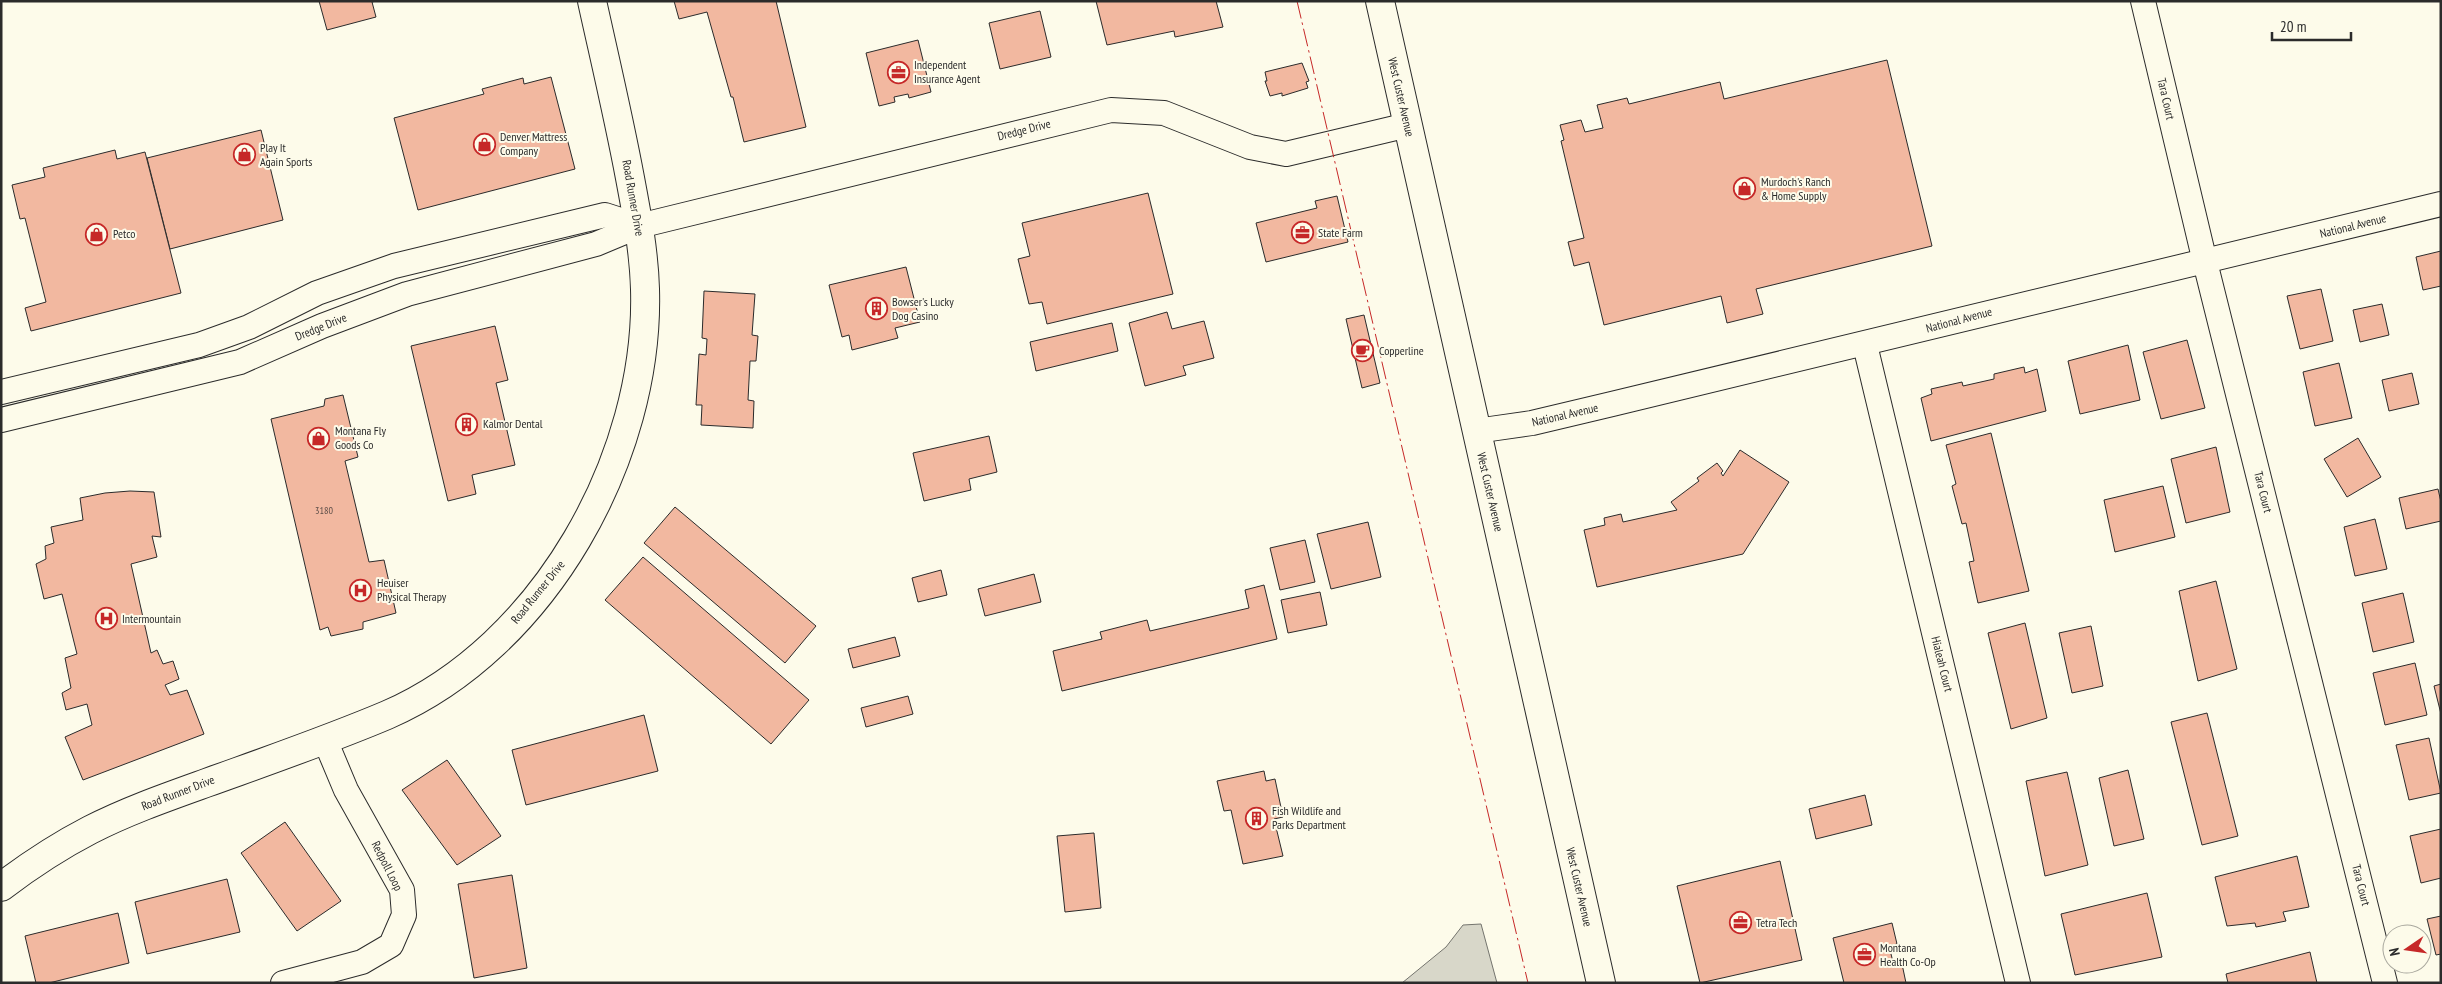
<svg xmlns="http://www.w3.org/2000/svg" width="2442" height="984" font-family="'PT Sans Narrow',sans-serif">
  <style>
    .water { fill: #d8d7c9; stroke: #74746e }
    .building { fill: #f2b8a0; stroke: #2b2b2b }
    .lines { fill: none; stroke-linecap: round; stroke-linejoin: round }
    .minor-casing { stroke: #2b2b2b; stroke-width: 26 }
    .tertiary-casing { stroke: #2b2b2b; stroke-width: 30 }
    .secondary-casing { stroke: #2b2b2b; stroke-width: 30 }
    .minor { stroke: #fdfbea; stroke-width: 24 }
    .tertiary { stroke: #fdfbea; stroke-width: 28 }
    .secondary { stroke: #fdfbea; stroke-width: 28 }
    .power { stroke: #c62828; stroke-width: 1; stroke-dasharray: 18 4 2.5 4; stroke-linecap: butt }
    .labels { text-anchor: middle; stroke-width: 4; stroke-linejoin: round; paint-order: stroke }
    .number-label { font-size: 10px; fill: #5d4e48 }
    .poi-label { font-size: 12px; fill: #2b2b2b; stroke: #fdfbea; text-anchor: start }
    .street-label { font-size: 12px; fill: #2b2b2b; stroke: #fdfbea }
  </style>
  <rect width="100%" height="100%" fill="#fdfbea"/>
  <!-- water -->
  <path class="water" d="M1481 924 1497 983H1402L1446 947 1463 925Z"/>
  <!-- building -->
  <g class="building">
    <path d="M319 1H376L372 2 376 17 327 30Z"/>
    <path d="M674 1H776L806 127 744 142 733 97H731L707 12 679 19Z"/>
    <path d="M1096 1H1216L1223 27 1175 37 1174 31 1107 45Z"/>
    <path d="M1040 11 1051 57 1000 69 989 23Z"/>
    <path d="M918 40 931 92 909 98 908 94 894 97 895 102 879 106 866 53Z"/>
    <path d="M1887 60 1932 246 1756 289 1763 314 1727 323 1721 296 1604 325 1589 262 1574 266 1568 242 1584 238 1561 141 1564 140 1560 125 1581 120 1585 132 1603 128 1597 105 1627 98 1629 104 1720 82 1724 99Z"/>
    <path d="M1302 63 1309 81 1306 82 1308 88 1282 96V93L1270 96 1265 81H1267L1265 72Z"/>
    <path d="M551 77 575 169 418 210 394 118 484 94 482 89 523 78 524 84Z"/>
    <path d="M261 130 283 220 170 249 147 158Z"/>
    <path d="M115 150 117 159 145 152 181 293 31 331 25 308 46 302 25 218 20 219 12 185 45 177 43 168Z"/>
    <path d="M1148 193 1173 294 1047 324 1042 302 1029 304 1018 259 1030 256 1022 223Z"/>
    <path d="M1337 196 1348 242 1266 262 1256 223 1317 208 1315 201Z"/>
    <path d="M2441 251V286L2423 290 2416 257Z"/>
    <path d="M906 267 920 322 895 328 898 338 852 350 849 335 842 337 829 285Z"/>
    <path d="M2321 289 2333 341 2300 349 2287 296Z"/>
    <path d="M704 291 755 294 752 335 758 336 756 361H750L748 400 754 401 753 428 701 425 702 405H696L699 354 706 355 707 339 702 338Z"/>
    <path d="M2382 304 2389 335 2360 342 2353 310Z"/>
    <path d="M1167 312 1172 329 1204 321 1214 358 1183 366 1186 375 1145 386 1129 323Z"/>
    <path d="M1364 315 1380 383 1362 388 1346 319Z"/>
    <path d="M1112 323 1118 351 1036 371 1030 342Z"/>
    <path d="M495 326 508 380 496 383 515 465 472 475 476 494 448 501 411 346Z"/>
    <path d="M2187 340 2205 408 2161 419 2143 352Z"/>
    <path d="M2128 345 2140 400 2080 414 2068 361Z"/>
    <path d="M2339 363 2352 418 2315 426 2303 372Z"/>
    <path d="M2024 367 2025 373 2037 369 2046 411 1931 441 1921 398 1932 394 1931 389 1962 382 1963 386 1994 379V374Z"/>
    <path d="M2412 373 2419 404 2389 411 2382 380Z"/>
    <path d="M343 395 358 457 345 461 369 562 384 560 396 613 363 622V629L331 636 328 627 320 630 271 419 324 406 325 399Z"/>
    <path d="M1991 433 2029 591 1978 603 1969 562 1974 561 1966 523 1962 524 1952 486 1956 484 1946 445Z"/>
    <path d="M989 436 997 472 969 479 971 490 924 501 913 453Z"/>
    <path d="M2358 438 2381 477 2347 497 2324 459Z"/>
    <path d="M2216 447 2230 512 2186 523 2171 459Z"/>
    <path d="M1740 450 1789 482 1743 554 1597 587 1584 530 1605 525 1604 518 1621 514 1623 522 1677 510 1671 502 1699 481 1697 478 1717 463 1723 471 1721 473 1723 476Z"/>
    <path d="M2163 486 2175 537 2115 552 2104 500Z"/>
    <path d="M2438 489 2441 502V521L2406 529 2399 498Z"/>
    <path d="M130 491 154 492 161 537 152 536 157 557 131 564 151 653 157 650 163 664 173 661 179 679 165 685 170 695 187 690 204 734 83 780 65 737 92 725 87 704 66 710 62 693 71 688 65 658 77 654 62 594 44 599 36 564 46 559 45 546 54 543 51 527 83 520 80 498 105 493Z"/>
    <path d="M675 507 816 626 785 663 644 543Z"/>
    <path d="M2375 519 2387 569 2355 576 2344 527Z"/>
    <path d="M1368 522 1381 577 1331 589 1317 534Z"/>
    <path d="M1305 540 1315 582 1280 590 1270 548Z"/>
    <path d="M643 557 809 700 771 744 605 600Z"/>
    <path d="M941 570 947 595 918 602 912 578Z"/>
    <path d="M1034 574 1041 602 985 616 978 589Z"/>
    <path d="M2216 581 2237 669 2198 681 2179 591Z"/>
    <path d="M1264 585 1277 639 1062 691 1053 651 1102 639 1100 632 1147 620 1150 631 1249 608 1245 590Z"/>
    <path d="M1320 592 1327 625 1288 633 1281 600Z"/>
    <path d="M2403 593 2414 642 2373 652 2362 603Z"/>
    <path d="M2025 623 2047 718 2011 729 1988 633Z"/>
    <path d="M2091 626 2103 686 2072 693 2059 633Z"/>
    <path d="M895 637 900 656 853 668 848 649Z"/>
    <path d="M2415 663 2427 715 2385 725 2373 673Z"/>
    <path d="M2441 684V714L2434 686Z"/>
    <path d="M908 696 913 714 866 727 861 708Z"/>
    <path d="M2207 713 2238 836 2202 845 2171 722Z"/>
    <path d="M644 715 658 771 526 805 512 750Z"/>
    <path d="M2429 738 2441 793 2409 800 2396 745Z"/>
    <path d="M447 760 501 836 457 865 402 790Z"/>
    <path d="M2128 770 2144 839 2114 846 2099 778Z"/>
    <path d="M1264 771 1266 781 1275 779 1283 817 1274 819 1283 856 1243 864 1231 810 1224 811 1217 781Z"/>
    <path d="M2067 772 2088 865 2045 876 2026 781Z"/>
    <path d="M1865 795 1872 825 1816 839 1809 809Z"/>
    <path d="M285 822 341 901 297 931 241 853Z"/>
    <path d="M2441 829V878L2421 883 2410 836Z"/>
    <path d="M1094 833 1101 908 1065 912 1057 836Z"/>
    <path d="M2297 856 2309 907 2283 912 2286 921 2256 927 2255 923 2227 926 2215 877Z"/>
    <path d="M1780 861 1802 960 1700 983 1677 886Z"/>
    <path d="M512 875 527 968 474 978 458 884Z"/>
    <path d="M227 879 240 932 147 954 135 902Z"/>
    <path d="M2147 893 2162 957 2075 975 2061 914Z"/>
    <path d="M118 913 129 963 49 983H36L25 936Z"/>
    <path d="M2441 916V954L2436 955 2427 919Z"/>
    <path d="M1892 923 1897 944 1889 946 1894 966 1902 964 1906 983H1844L1833 938Z"/>
    <path d="M2310 952 2317 983H2228L2226 974Z"/>
  </g>
  <g class="lines">
    <defs>
      <g id="minor">
        <path d="M2143 1 2205 262 2385 983"/>
        <path d="M1865 345 2018 983"/>
        <path d="M1 392 199 345 249 327 317 293 394 266 605 215 639 226"/>
        <path d="M1 420 240 362 322 326 407 294 596 244 639 226 1111 110 1164 113 1250 147 1286 154 1408 125"/>
        <path d="M1476 431 1532 423 1612 404 2441 204"/>
        <path d="M283 983 362 962 391 945 404 915 402 890 346 790 325 740"/>
      </g>
      <path id="tertiary" d="M1 887C30 865 59 846 90 830 127 811 167 797 206 783 267 761 328 740 387 715 544 647 650 457 645 289 644 252 637 215 630 178 619 119 605 60 592 1"/>
      <path id="secondary" d="M1380 1 1601 983"/>
    </defs>
    <!-- minor casing -->
    <use href="#minor" class="minor-casing"/>
    <!-- tertiary casing -->
    <use href="#tertiary" class="tertiary-casing"/>
    <!-- secondary casing -->
    <use href="#secondary" class="secondary-casing"/>
    <!-- minor -->
    <use href="#minor" class="minor"/>
    <!-- tertiary -->
    <use href="#tertiary" class="tertiary"/>
    <!-- secondary -->
    <use href="#secondary" class="secondary"/>
    <!-- power -->
    <path class="power" d="M1297 1 1528 983"/>
  </g>
  <!-- icons -->
  <defs>
    <symbol id="office-ring" viewBox="-11 -11 22 22"><circle r="9.5" fill="#fdfbea" stroke="#c62828" stroke-width="1.5"/><path d="M-6-3h4V-5.5h4V-3h4V5H-6ZM-1-4.5V-3h2v-1.5ZM-6 0V1H6V0Z" fill="#c62828"/></symbol>
    <symbol id="shop-ring" viewBox="-11 -11 22 22"><circle r="9.5" fill="#fdfbea" stroke="#c62828" stroke-width="1.5"/><path d="M-5-2.5h2.3a2.7 3.5 0 0 1 5.4 0H5L5.5 6h-11ZM-1.5-2.5h3a1.5 2.3 0 0 0-3 0Z" fill="#c62828"/></symbol>
    <symbol id="building-ring" viewBox="-11 -11 22 22"><circle r="9.5" fill="#fdfbea" stroke="#c62828" stroke-width="1.5"/><path d="M-4-6H4V6H1V3H-1V6H-4ZM-2.5-4.3h1.7v1.8h-1.7ZM.8-4.3h1.7v1.8H.8ZM-2.5-1h1.7V.8h-1.7ZM.8-1h1.7V.8H.8Z" fill="#c62828"/></symbol>
    <symbol id="cafe-ring" viewBox="-11 -11 22 22"><circle r="9.5" fill="#fdfbea" stroke="#c62828" stroke-width="1.5"/><path d="M-5.5-4.5H6V0H3Q3 3.5 0 3.5H-2.5Q-5.5 3.5-5.5 0ZM3-3.2v2h1.7v-2ZM-6 4.5H4V6H-6Z" fill="#c62828"/></symbol>
    <symbol id="hospital-ring" viewBox="-11 -11 22 22"><circle r="9.5" fill="#fdfbea" stroke="#c62828" stroke-width="1.5"/><path d="M-5-5h3v3.5h4V-5h3V5h-3V1.5h-4V5h-3Z" fill="#c62828"/></symbol>
  </defs>
  <g fill-rule="evenodd">
    <use href="#office-ring" x="886" y="60" width="25" height="25"/>
    <use href="#shop-ring" x="472" y="132" width="25" height="25"/>
    <use href="#shop-ring" x="232" y="142" width="25" height="25"/>
    <use href="#shop-ring" x="1732" y="176" width="25" height="25"/>
    <use href="#office-ring" x="1290" y="220" width="25" height="25"/>
    <use href="#shop-ring" x="84" y="222" width="25" height="25"/>
    <use href="#building-ring" x="864" y="296" width="25" height="25"/>
    <use href="#cafe-ring" x="1350" y="338" width="25" height="25"/>
    <use href="#building-ring" x="454" y="412" width="25" height="25"/>
    <use href="#shop-ring" x="306" y="426" width="25" height="25"/>
    <use href="#hospital-ring" x="348" y="578" width="25" height="25"/>
    <use href="#hospital-ring" x="94" y="606" width="25" height="25"/>
    <use href="#building-ring" x="1244" y="806" width="25" height="25"/>
    <use href="#office-ring" x="1728" y="910" width="25" height="25"/>
    <use href="#office-ring" x="1852" y="942" width="25" height="25"/>
  </g>
  <g class="labels">
    <!-- number labels -->
    <g class="number-label">
      <text x="324" y="514">3180</text>
    </g>
    <!-- poi labels -->
    <g class="poi-label">
      <text x="914" y="69">Independent<tspan x="914" dy="14">Insurance Agent</tspan></text>
      <text x="500" y="141">Denver Mattress<tspan x="500" dy="14">Company</tspan></text>
      <text x="260" y="152">Play It<tspan x="260" dy="14">Again Sports</tspan></text>
      <text x="1761" y="186">Murdoch's Ranch<tspan x="1761" dy="14">&amp; Home Supply</tspan></text>
      <text x="1318" y="237">State Farm</text>
      <text x="113" y="238">Petco</text>
      <text x="892" y="306">Bowser's Lucky<tspan x="892" dy="14">Dog Casino</tspan></text>
      <text x="1379" y="355">Copperline</text>
      <text x="483" y="428">Kalmor Dental</text>
      <text x="335" y="435">Montana Fly<tspan x="335" dy="14">Goods Co</tspan></text>
      <text x="377" y="587">Heuiser<tspan x="377" dy="14">Physical Therapy</tspan></text>
      <text x="122" y="623">Intermountain</text>
      <text x="1272" y="815">Fish Wildlife and<tspan x="1272" dy="14">Parks Department</tspan></text>
      <text x="1756" y="927">Tetra Tech</text>
      <text x="1880" y="952">Montana<tspan x="1880" dy="14">Health Co-Op</tspan></text>
    </g>
    <!-- street labels -->
    <g class="street-label">
      <text transform="translate(1401 97) rotate(77)" y="4">West Custer Avenue</text>
      <text transform="translate(2166 99) rotate(77)" y="4">Tara Court</text>
      <text transform="translate(1024 130) rotate(-14)" y="4">Dredge Drive</text>
      <text transform="translate(633 198) rotate(80)" y="4">Road Runner Drive</text>
      <text transform="translate(2353 226) rotate(-14)" y="4">National Avenue</text>
      <text transform="translate(1959 320) rotate(-15)" y="4">National Avenue</text>
      <text transform="translate(321 327) rotate(-22)" y="4">Dredge Drive</text>
      <text transform="translate(1565 415) rotate(-13)" y="4">National Avenue</text>
      <text transform="translate(1490 492) rotate(77)" y="4">West Custer Avenue</text>
      <text transform="translate(2263 492) rotate(76)" y="4">Tara Court</text>
      <text transform="translate(538 592) rotate(-51)" y="4">Road Runner Drive</text>
      <text transform="translate(1942 664) rotate(76)" y="4">Hialeah Court</text>
      <text transform="translate(178 793) rotate(-21)" y="4">Road Runner Drive</text>
      <text transform="translate(387 866) rotate(63)" y="4">Redpoll Loop</text>
      <text transform="translate(2361 885) rotate(76)" y="4">Tara Court</text>
      <text transform="translate(1579 887) rotate(77)" y="4">West Custer Avenue</text>
    </g>
  </g>
  <!-- border -->
  <rect width="2442" height="984" fill="none" stroke="#2b2b2b" stroke-width="5"/>
  <!-- north arrow -->
  <g transform="translate(2407 949) rotate(257)"><circle r="24" fill="#fdfbea" stroke="#a9a89e"/>
  <path d="M0-4L9 19L0 12L-9 19Z" fill="#c62828"/>
  <text y="-8" font-size="14" font-weight="bold" text-anchor="middle" fill="#2b2b2b">N</text>
  </g>
  <!-- scale -->
  <path d="M2272 32v8h79v-8" fill="none" stroke="#2b2b2b" stroke-width="2.5"/>
  <text x="2280" y="32" font-size="15" fill="#2b2b2b" stroke="#fdfbea" stroke-width="4" paint-order="stroke">20 m</text>
</svg>
